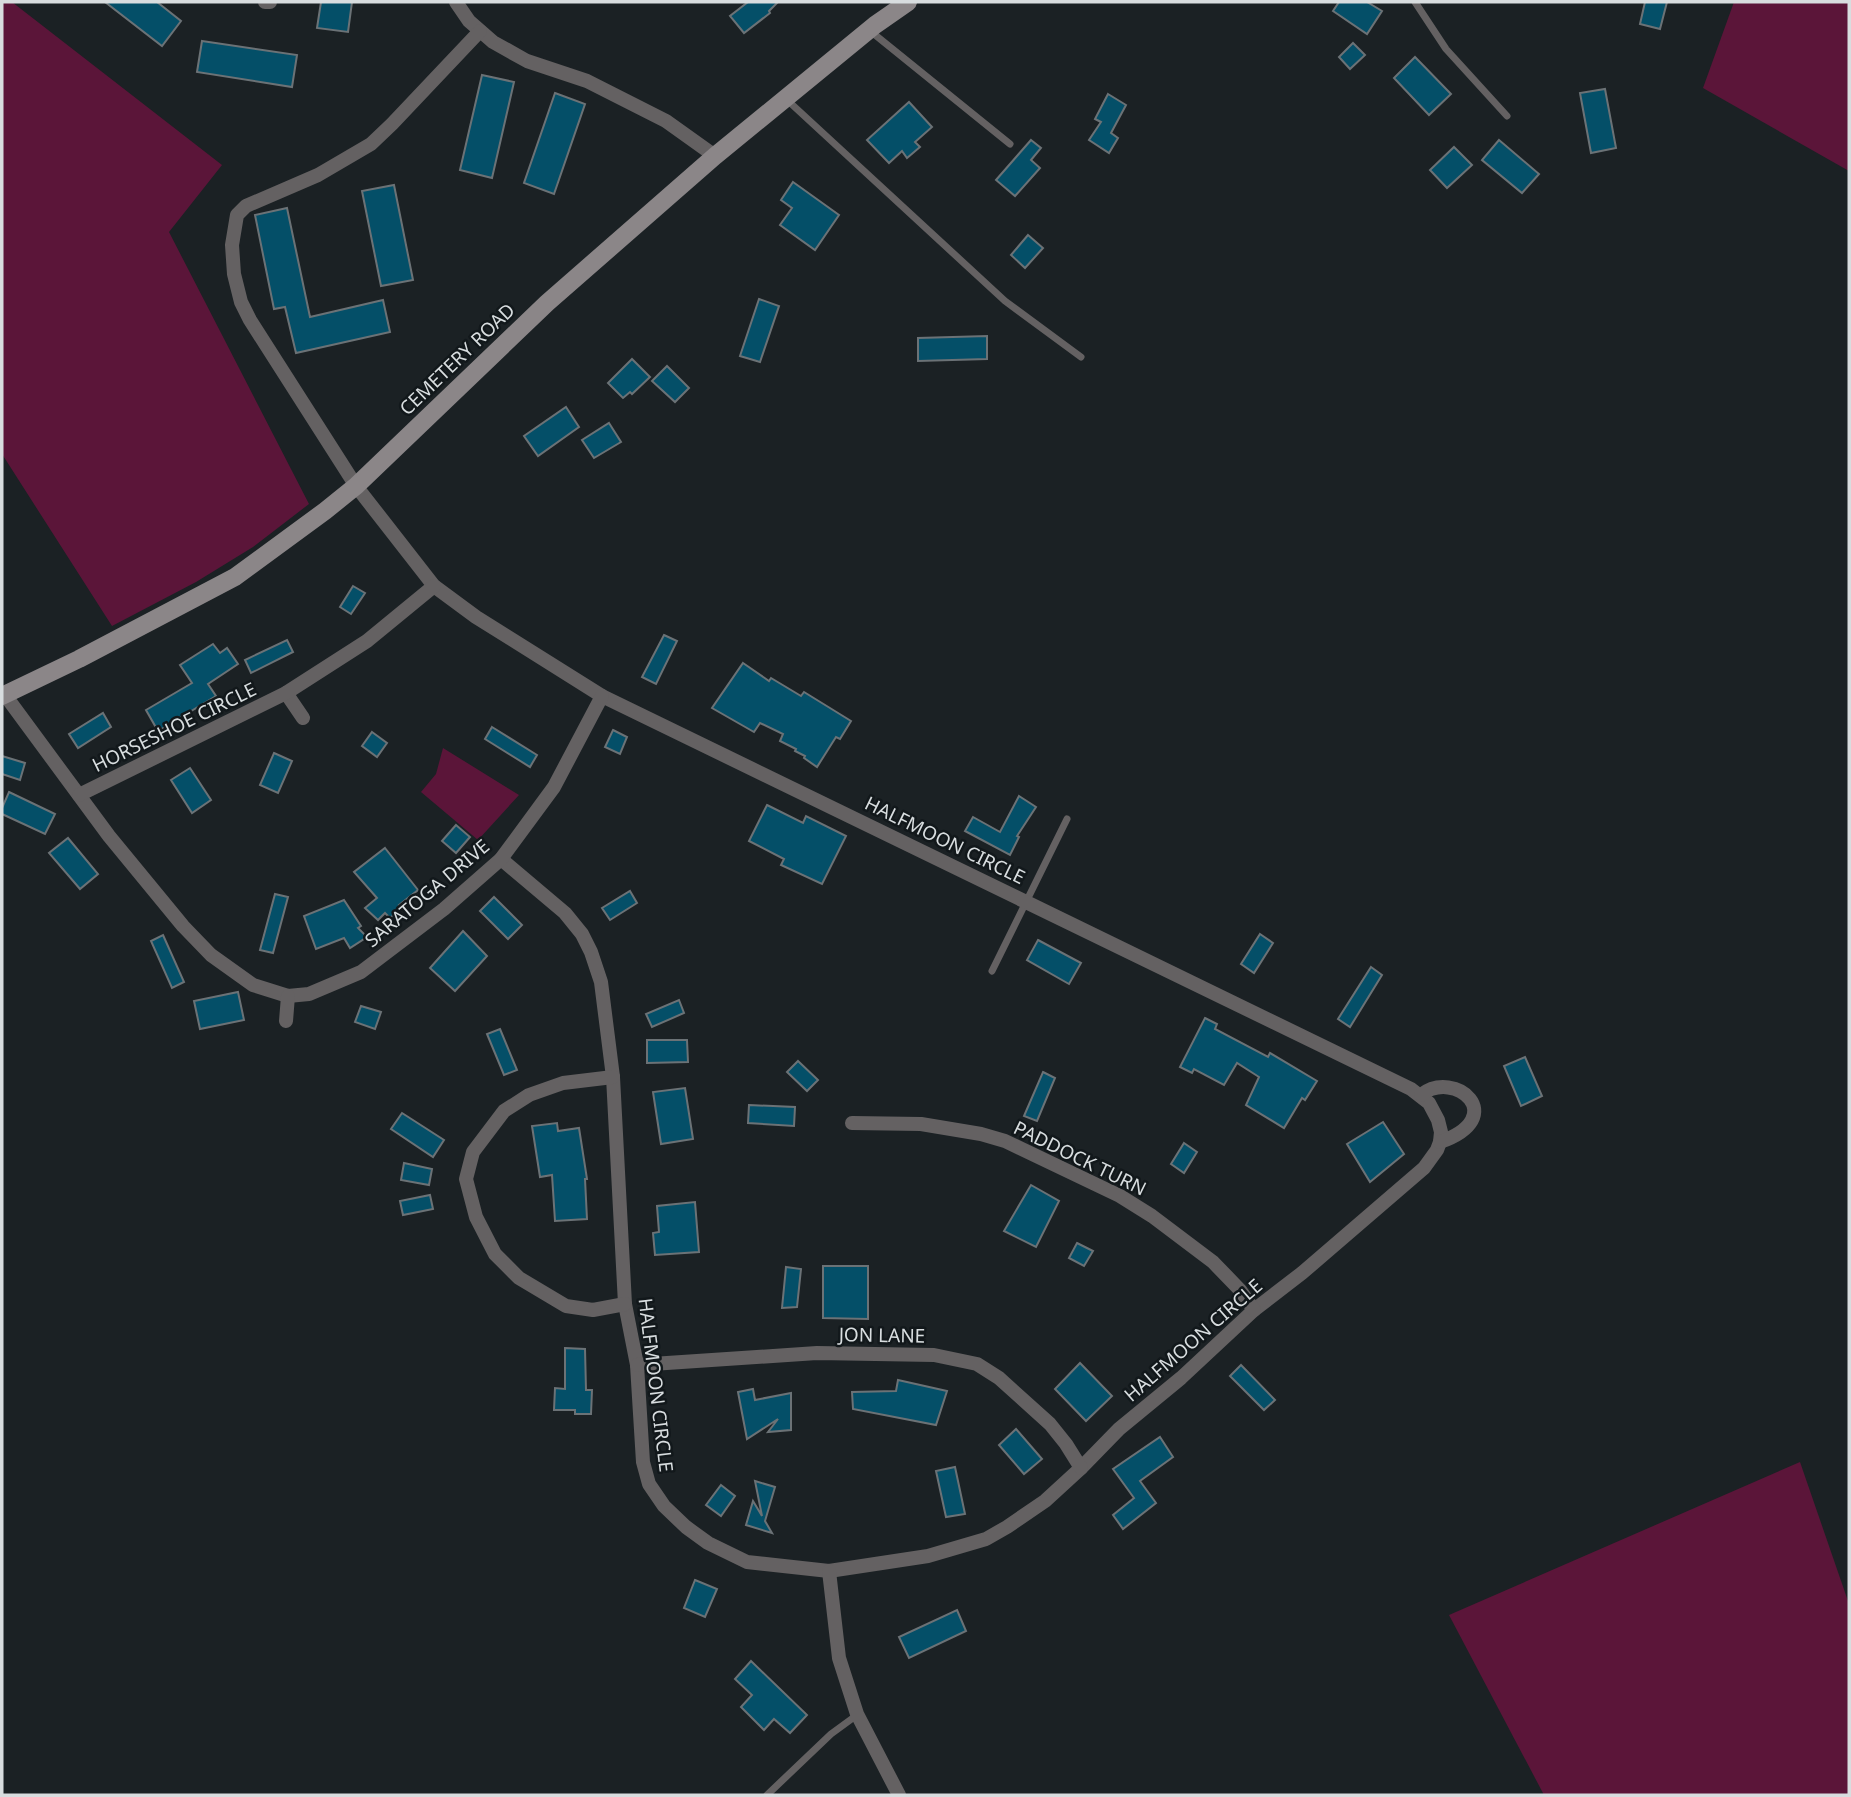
<svg xmlns="http://www.w3.org/2000/svg" width="1851" height="1797" font-family="'Noto Sans',sans-serif">
  <style>
    .green { fill: #5b1539 }
    .building { fill: #044f68; stroke: #6b7276; stroke-width: 2 }
    .lines { fill: none; stroke-linecap: round; stroke-linejoin: round }
    .lane { stroke: #646162; stroke-width: 7 }
    .street { stroke: #646162; stroke-width: 14 }
    .secondary { stroke: #8b8688; stroke-width: 18 }
    .labels { text-anchor: middle; stroke-width: 5; stroke-linejoin: round; paint-order: stroke }
    .street-label { font-size: 19px; fill: #d8dddf; stroke: #12181b }
  </style>
  <rect width="100%" height="100%" fill="#1b2124"/>
  <!-- green -->
  <g class="green">
    <path d="M2 2H12L222 165 169 232 309 504 253 547 196 582 112 626 2 454Z"/>
    <path d="M1734 2H1849V171L1703 88Z"/>
    <path d="M443 748 519 795 478 840 421 792 436 774Z"/>
    <path d="M1800 1462 1849 1604V1795H1544L1449 1615Z"/>
  </g>
  <!-- building -->
  <g class="building">
    <path d="M105 2H157L181 21 162 46Z"/>
    <path d="M321 2H352L348 32 317 28Z"/>
    <path d="M748 2H778L769 11 770 13 744 33 730 16Z"/>
    <path d="M1339 2H1367L1382 11 1367 34 1333 11Z"/>
    <path d="M1645 2H1667L1660 29 1640 24Z"/>
    <path d="M202 41 297 55 292 87 197 72Z"/>
    <path d="M1353 43 1365 55 1350 69 1339 57Z"/>
    <path d="M1415 57 1451 94 1429 115 1394 78Z"/>
    <path d="M482 75 514 82 492 178 460 170Z"/>
    <path d="M1605 89 1616 148 1591 153 1580 93Z"/>
    <path d="M555 93 585 104 554 194 524 183Z"/>
    <path d="M1108 94 1126 105 1111 133 1118 138 1109 153 1089 140 1101 122 1095 119Z"/>
    <path d="M909 102 932 127 915 142 920 147 907 158 902 151 889 163 867 140Z"/>
    <path d="M1031 140 1041 148 1031 160 1040 168 1015 196 996 180Z"/>
    <path d="M1499 140 1539 174 1522 193 1482 160Z"/>
    <path d="M1454 147 1472 165 1447 188 1430 170Z"/>
    <path d="M793 182 839 215 815 250 780 225 792 208 781 200Z"/>
    <path d="M394 185 413 280 381 286 362 191Z"/>
    <path d="M287 208 310 317 383 300 390 332 296 353 285 307 274 309 255 215Z"/>
    <path d="M1028 235 1043 248 1025 268 1011 255Z"/>
    <path d="M759 299 779 306 760 362 740 356Z"/>
    <path d="M987 336V359L918 361V338Z"/>
    <path d="M632 359 650 377 632 394 630 392 623 398 608 383Z"/>
    <path d="M667 366 689 388 675 402 652 381Z"/>
    <path d="M566 407 579 427 538 456 524 436Z"/>
    <path d="M609 423 621 442 594 458 582 440Z"/>
    <path d="M353 586 365 593 351 614 340 607Z"/>
    <path d="M664 635 677 641 656 684 642 677Z"/>
    <path d="M287 640 293 652 251 673 245 660Z"/>
    <path d="M213 644 220 653 227 648 238 664 208 684 216 696 158 731 146 710 192 683 180 665Z"/>
    <path d="M743 663 769 681 771 678 801 696 804 692 851 721 840 739 836 737 817 767 804 758 805 756 795 751 796 749 780 741 783 734 760 723 754 732 712 708Z"/>
    <path d="M103 713 111 727 78 748 69 734Z"/>
    <path d="M492 727 537 755 530 767 485 739Z"/>
    <path d="M613 730 627 737 620 754 605 747Z"/>
    <path d="M372 732 387 743 377 757 362 746Z"/>
    <path d="M274 753 292 761 278 793 260 785Z"/>
    <path d="M2 756 25 763 20 780 2 774Z"/>
    <path d="M190 768 211 800 192 813 171 780Z"/>
    <path d="M9 792 55 814 45 834 2 814V808Z"/>
    <path d="M1019 796 1036 807 1017 836 1019 837 1010 855 965 831 973 817 1000 832Z"/>
    <path d="M767 805 803 823 806 816 846 836 822 884 781 865 784 859 749 841Z"/>
    <path d="M456 825 470 837 456 853 442 841Z"/>
    <path d="M68 838 98 874 80 889 49 853Z"/>
    <path d="M385 848 418 890 399 905 402 908 390 918 385 913 378 920 365 908 377 898 354 872Z"/>
    <path d="M630 891 637 903 610 920 602 908Z"/>
    <path d="M275 894 288 897 273 953 260 950Z"/>
    <path d="M494 897 522 925 508 939 480 911Z"/>
    <path d="M344 900 361 926 358 928 367 937 350 948 344 938 316 949 304 916Z"/>
    <path d="M463 931 487 956 455 991 430 968Z"/>
    <path d="M1260 934 1273 943 1254 973 1241 964Z"/>
    <path d="M163 935 184 982 172 988 151 941Z"/>
    <path d="M1038 940 1081 963 1069 984 1027 960Z"/>
    <path d="M1371 967 1382 975 1350 1027 1338 1019Z"/>
    <path d="M238 992 244 1020 200 1029 194 1001Z"/>
    <path d="M679 1000 684 1013 652 1027 646 1014Z"/>
    <path d="M361 1006 381 1012 375 1029 355 1022Z"/>
    <path d="M1205 1018 1217 1024 1215 1029 1268 1057 1270 1053 1317 1081 1305 1100 1302 1098 1284 1128 1246 1105 1259 1077 1237 1063 1224 1085 1194 1069 1192 1073 1180 1067Z"/>
    <path d="M500 1029 517 1070 504 1075 487 1034Z"/>
    <path d="M647 1040H687L688 1062 647 1063Z"/>
    <path d="M1525 1057 1542 1096 1521 1106 1504 1066Z"/>
    <path d="M798 1061 818 1080 807 1091 787 1072Z"/>
    <path d="M1043 1072 1055 1078 1037 1121 1024 1116Z"/>
    <path d="M685 1088 693 1139 661 1144 653 1092Z"/>
    <path d="M749 1105 795 1107 794 1126 748 1123Z"/>
    <path d="M402 1113 444 1140 433 1157 391 1129Z"/>
    <path d="M1383 1122 1404 1154 1370 1182 1347 1144Z"/>
    <path d="M557 1123 558 1131 579 1128 587 1179H585L587 1219 555 1221 552 1175 540 1177 532 1126Z"/>
    <path d="M1184 1143 1197 1152 1184 1173 1171 1164Z"/>
    <path d="M404 1163 432 1169 429 1185 401 1180Z"/>
    <path d="M1031 1185 1059 1201 1036 1247 1004 1231Z"/>
    <path d="M430 1195 433 1209 403 1215 400 1201Z"/>
    <path d="M695 1202 699 1252 655 1255 653 1233 659 1232 657 1206Z"/>
    <path d="M1077 1243 1093 1251 1084 1266 1069 1258Z"/>
    <path d="M823 1266H868V1319L823 1318Z"/>
    <path d="M786 1267 801 1269 797 1307 782 1308Z"/>
    <path d="M565 1348 585 1349 586 1390H592L591 1414H575V1410H554L555 1388 565 1389Z"/>
    <path d="M1080 1363 1112 1396 1086 1421 1055 1389Z"/>
    <path d="M1241 1365 1275 1400 1264 1410 1230 1376Z"/>
    <path d="M898 1380 947 1391 936 1425 853 1409 852 1392 896 1391Z"/>
    <path d="M753 1389 755 1400 791 1393V1430L768 1432 778 1419 747 1439 738 1392Z"/>
    <path d="M1016 1429 1042 1459 1024 1474 999 1445Z"/>
    <path d="M1160 1437 1173 1457 1140 1481 1156 1503 1123 1529 1113 1515 1134 1498 1113 1469Z"/>
    <path d="M955 1467 965 1514 946 1517 936 1471Z"/>
    <path d="M755 1481 775 1487 765 1521 772 1533 746 1525 753 1501 762 1516Z"/>
    <path d="M721 1485 735 1496 721 1516 706 1505Z"/>
    <path d="M695 1580 717 1589 705 1617 684 1608Z"/>
    <path d="M957 1610 966 1631 909 1658 899 1637Z"/>
    <path d="M751 1661 807 1715 790 1733 774 1719 764 1730 741 1707 752 1695 735 1679Z"/>
  </g>
  <g class="lines">
    <!-- lane -->
    <g class="lane">
      <path d="M1415 2 1446 49 1507 116"/>
      <path d="M869 30 1010 144"/>
      <path d="M786 99 1005 301 1081 357"/>
      <path d="M992 971 1067 819"/>
      <path d="M767 1795 831 1734 857 1715"/>
    </g>
    <!-- street -->
    <g class="street">
      <path d="M265 2H270"/>
      <path d="M456 2 469 21 493 42 527 61 587 81 666 121 715 156"/>
      <path d="M480 31 392 124 371 144 318 175 246 206 237 215 232 245 234 274 241 302 250 320 356 486 434 586 476 617 602 696 1411 1089 1429 1103 1438 1120 1441 1132 1440 1142 1437 1150 1424 1168 1302 1273 1254 1310 1181 1378 1119 1429 1081 1468 1045 1501 1007 1527 986 1539 928 1556 829 1571 747 1562 708 1543 686 1527 664 1506 649 1484 643 1462 637 1365 625 1304 613 1077 601 982 591 952 582 934 565 913 501 859"/>
      <path d="M286 693 303 718"/>
      <path d="M5 695 109 836 183 926 211 955 253 985 288 996 309 994 361 972 444 909 501 859 554 787 602 696"/>
      <path d="M79 795 286 693 367 641 434 586"/>
      <path d="M286 1021 288 996"/>
      <path d="M613 1077 563 1083 529 1095 504 1111 473 1152 466 1179 476 1217 495 1254 519 1278 566 1306 593 1310 625 1304"/>
      <path d="M1421 1095C1455 1068 1511 1117 1440 1142"/>
      <path d="M852 1123 921 1124 981 1134 1005 1141 1120 1196 1152 1216 1213 1262 1240 1290 1254 1310"/>
      <path d="M637 1365 817 1353 934 1355 977 1364 999 1378 1050 1424 1066 1444 1081 1468"/>
      <path d="M829 1571 839 1658 857 1714 899 1795"/>
    </g>
    <!-- secondary -->
    <path class="secondary" d="M2 696 79 659 235 577 325 511 356 486 547 303 715 156 875 25 908 2"/>
  </g>
  <g class="labels">
    <!-- street labels -->
    <g class="street-label">
      <text transform="translate(457 359) rotate(-44)" y="7">CEMETERY ROAD</text>
      <text transform="translate(174 727) rotate(-26)" y="7">HORSESHOE CIRCLE</text>
      <text transform="translate(945 840) rotate(26)" y="7">HALFMOON CIRCLE</text>
      <text transform="translate(427 893) rotate(-40)" y="7">SARATOGA DRIVE</text>
      <text transform="translate(1080 1158) rotate(26)" y="7">PADDOCK TURN</text>
      <text transform="translate(882 1335) rotate(1)" y="7">JON LANE</text>
      <text transform="translate(1193 1340) rotate(-41)" y="7">HALFMOON CIRCLE</text>
      <text transform="translate(656 1385) rotate(83)" y="7">HALFMOON CIRCLE</text>
    </g>
  </g>
  <!-- border -->
  <rect width="1851" height="1797" fill="none" stroke="#d8dddf" stroke-width="7"/>
</svg>
